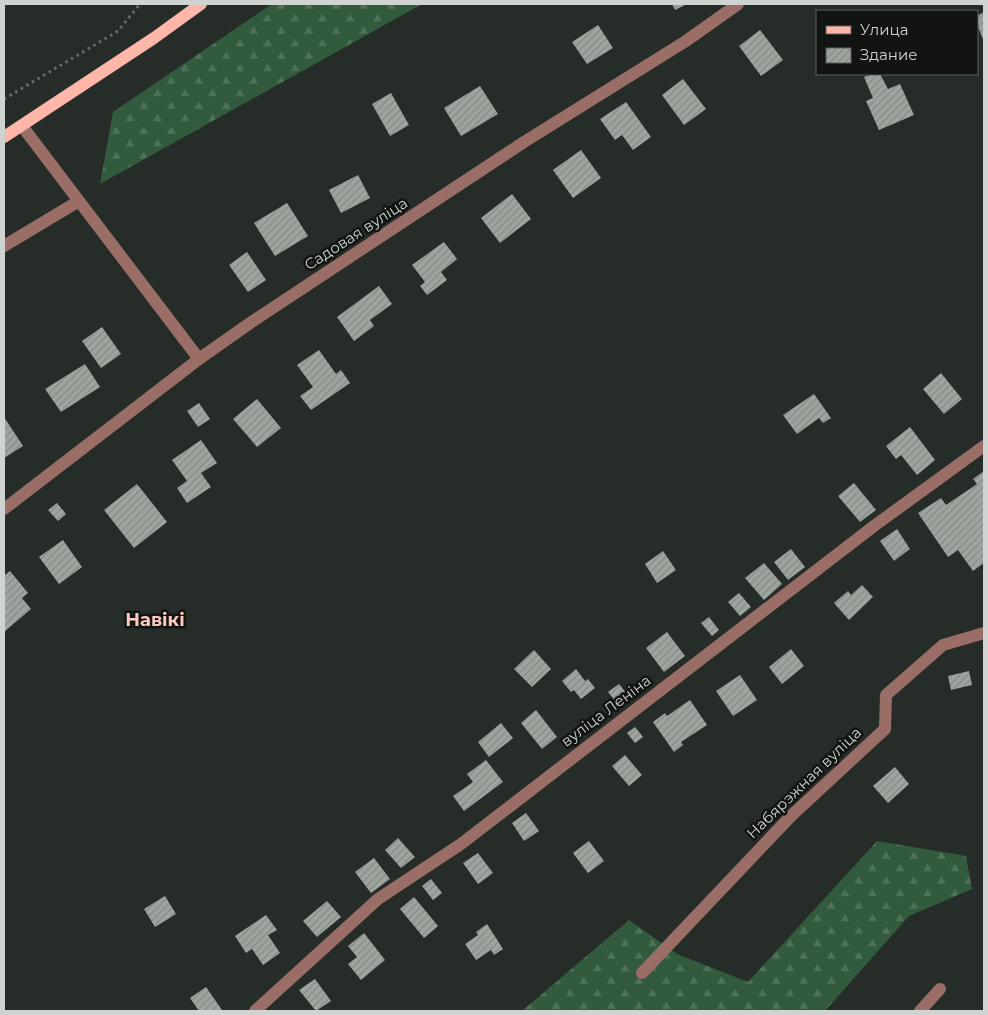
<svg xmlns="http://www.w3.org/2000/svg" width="988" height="1015" font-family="Montserrat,sans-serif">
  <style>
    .forest { fill: url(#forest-firs) }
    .building { fill: url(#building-hatch) }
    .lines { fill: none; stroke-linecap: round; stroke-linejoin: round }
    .path { stroke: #666d68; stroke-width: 3; stroke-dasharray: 2.5 4; stroke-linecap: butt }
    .minor { stroke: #9a6e67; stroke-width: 12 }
    .major { stroke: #feb6a9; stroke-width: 12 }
    .labels { text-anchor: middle; stroke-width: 5; stroke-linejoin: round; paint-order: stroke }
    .street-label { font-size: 15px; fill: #cfd4d0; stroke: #121412 }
    .quarter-label { font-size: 18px; font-weight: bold; fill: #fdcac0; stroke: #121412 }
  </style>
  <defs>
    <pattern id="forest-firs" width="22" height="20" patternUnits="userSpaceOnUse" patternTransform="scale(1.25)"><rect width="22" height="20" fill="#325a3d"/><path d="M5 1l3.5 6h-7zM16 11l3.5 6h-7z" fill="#4f7158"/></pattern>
    <pattern id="building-hatch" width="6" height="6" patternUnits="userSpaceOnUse" patternTransform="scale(1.25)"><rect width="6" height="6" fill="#9da59e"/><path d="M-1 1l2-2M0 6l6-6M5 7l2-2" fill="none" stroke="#858c86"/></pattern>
  </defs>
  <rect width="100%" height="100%" fill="#262d28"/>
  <!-- forest -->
  <g class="forest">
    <path d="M272 4H422L100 184 113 112Z"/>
    <path d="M877 841 966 856 972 889 909 916 825 1011H522L629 920 677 954 748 982Z"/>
  </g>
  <!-- building -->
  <g class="building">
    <path d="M672 4H687L675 10Z"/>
    <path d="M984 12V42L977 24V16Z"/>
    <path d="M598 25 613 48 587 64 572 42Z"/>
    <path d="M760 30 783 60 761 76 739 46Z"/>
    <path d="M872 74H880L888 89 900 84 914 115 879 130 866 101 873 98 864 77Z"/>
    <path d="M683 79 706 109 684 125 662 95Z"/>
    <path d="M480 86 498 114 461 136 444 108Z"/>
    <path d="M391 93 409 125 390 136 372 104Z"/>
    <path d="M626 102 651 137 633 150 622 135 615 140 600 119Z"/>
    <path d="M581 150 601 178 573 198 553 170Z"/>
    <path d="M358 175 370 198 341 213 329 190Z"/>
    <path d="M512 194 531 219 500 243 481 218Z"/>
    <path d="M287 203 308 236 275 256 254 223Z"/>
    <path d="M444 242 457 259 441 272 447 280 427 295 420 286 425 282 412 265Z"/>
    <path d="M247 252 266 280 248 292 229 265Z"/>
    <path d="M379 286 392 304 370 320 374 326 354 341 337 317Z"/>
    <path d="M102 327 121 354 101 368 82 341Z"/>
    <path d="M319 350 336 374 341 370 350 383 311 410 300 396 313 387 297 365Z"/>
    <path d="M85 364 100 387 61 412 45 389Z"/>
    <path d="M941 373 962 399 944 414 923 389Z"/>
    <path d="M814 394 831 418 823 423 819 418 797 434 783 415Z"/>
    <path d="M257 399 281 428 257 447 233 419Z"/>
    <path d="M199 403 210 419 198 427 187 411Z"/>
    <path d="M4 417 23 446 4 458Z"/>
    <path d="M910 427 935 460 917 475 901 455 896 459 886 446Z"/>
    <path d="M201 440 217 463 201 473 211 487 187 503 177 488 187 481 172 460Z"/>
    <path d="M984 471V563L973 571 958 550 948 557 918 513 941 498 946 505 977 484 973 479Z"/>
    <path d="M854 483 876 510 860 522 838 496Z"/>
    <path d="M137 484 167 522 134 548 104 510Z"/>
    <path d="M57 503 66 514 58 521 48 510Z"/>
    <path d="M897 529 910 549 894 561 880 541Z"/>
    <path d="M63 540 82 567 59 584 39 557Z"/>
    <path d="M791 549 805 567 788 580 774 562Z"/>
    <path d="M663 551 676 570 657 583 645 564Z"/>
    <path d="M764 563 782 584 764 600 745 578Z"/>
    <path d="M10 571 28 593 22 598 31 609 4 632V576Z"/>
    <path d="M862 585 873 597 849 620 834 603 848 591 851 595Z"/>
    <path d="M739 593 751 607 740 616 728 602Z"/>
    <path d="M709 617 719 630 712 636 701 623Z"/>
    <path d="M667 632 685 656 664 672 646 648Z"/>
    <path d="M791 649 804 666 782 684 769 667Z"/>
    <path d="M534 650 551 669 532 687 514 669Z"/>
    <path d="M576 669 585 681 588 679 595 688 581 699 574 690 571 692 562 681Z"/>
    <path d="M969 671 972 685 951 690 948 676Z"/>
    <path d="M740 675 757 700 733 716 716 691Z"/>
    <path d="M619 684 627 694 616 702 608 692Z"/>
    <path d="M690 700 707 725 681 742 683 745 674 752 653 722 665 713 667 716Z"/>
    <path d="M536 710 557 737 542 749 521 723Z"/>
    <path d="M501 723 513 738 489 757 478 742Z"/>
    <path d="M635 727 643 737 635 743 627 733Z"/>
    <path d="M625 755 642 775 629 786 612 766Z"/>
    <path d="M486 760 503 782 464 811 453 796 473 782 467 774Z"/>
    <path d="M895 767 909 784 888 803 873 786Z"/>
    <path d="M526 813 539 831 524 841 512 823Z"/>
    <path d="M398 838 415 857 401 868 385 850Z"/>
    <path d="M589 841 604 861 588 873 573 853Z"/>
    <path d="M478 853 493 873 478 884 463 863Z"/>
    <path d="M374 858 390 879 371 893 355 872Z"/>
    <path d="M431 879 442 893 433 900 422 886Z"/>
    <path d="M165 896 176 914 155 927 144 909Z"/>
    <path d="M414 897 438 926 424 938 400 909Z"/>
    <path d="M327 901 341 917 317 937 303 921Z"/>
    <path d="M266 915 277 930 268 935 280 953 263 965 252 949 246 953 235 936Z"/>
    <path d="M487 924 503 949 494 955 491 950 476 960 465 944 478 935 476 932Z"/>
    <path d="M364 933 385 960 361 980 348 964 357 957 348 946Z"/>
    <path d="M315 979 331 1001 316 1011 299 990Z"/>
    <path d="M206 987 222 1010 221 1011H199L190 998Z"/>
  </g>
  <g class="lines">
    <!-- path -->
    <path class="path" d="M4 99 118 31 140 4"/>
    <!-- minor -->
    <g class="minor">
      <path d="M22 126 199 359"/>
      <path d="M4 246 79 201"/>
      <path d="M4 509 199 359 253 321 524 142 686 41 738 4"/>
      <path d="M642 973 791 816 885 729 886 695 943 645 984 633"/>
      <path d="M255 1011 378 899 461 844 874 526 984 446"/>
      <path d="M920 1011 940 989"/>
    </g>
    <!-- major -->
    <path class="major" d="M4 137 154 38 201 4"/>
  </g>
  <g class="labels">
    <!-- street labels -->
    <g class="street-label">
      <text transform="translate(356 234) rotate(-33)" y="5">Садовая вуліца</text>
      <text transform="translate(606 711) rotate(-37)" y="5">вуліца Леніна</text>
      <text transform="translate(804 783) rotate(-44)" y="5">Набярэжная вуліца</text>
    </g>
    <!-- quarter labels -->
    <g class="quarter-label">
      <text x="155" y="626">Навікі</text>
    </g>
  </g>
  <!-- border -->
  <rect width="988" height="1015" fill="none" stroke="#cfd4d0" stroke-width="10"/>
  <!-- legend -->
  <rect x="816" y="10" width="162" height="65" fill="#121412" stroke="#5e615e"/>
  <rect x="826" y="26" width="25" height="8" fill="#feb6a9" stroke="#5e615e"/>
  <text x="860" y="35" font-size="15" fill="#cfd4d0">Улица</text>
  <rect x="826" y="48" width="25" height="15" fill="url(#building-hatch)" stroke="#5e615e"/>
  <text x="860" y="60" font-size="15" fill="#cfd4d0">Здание</text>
</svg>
